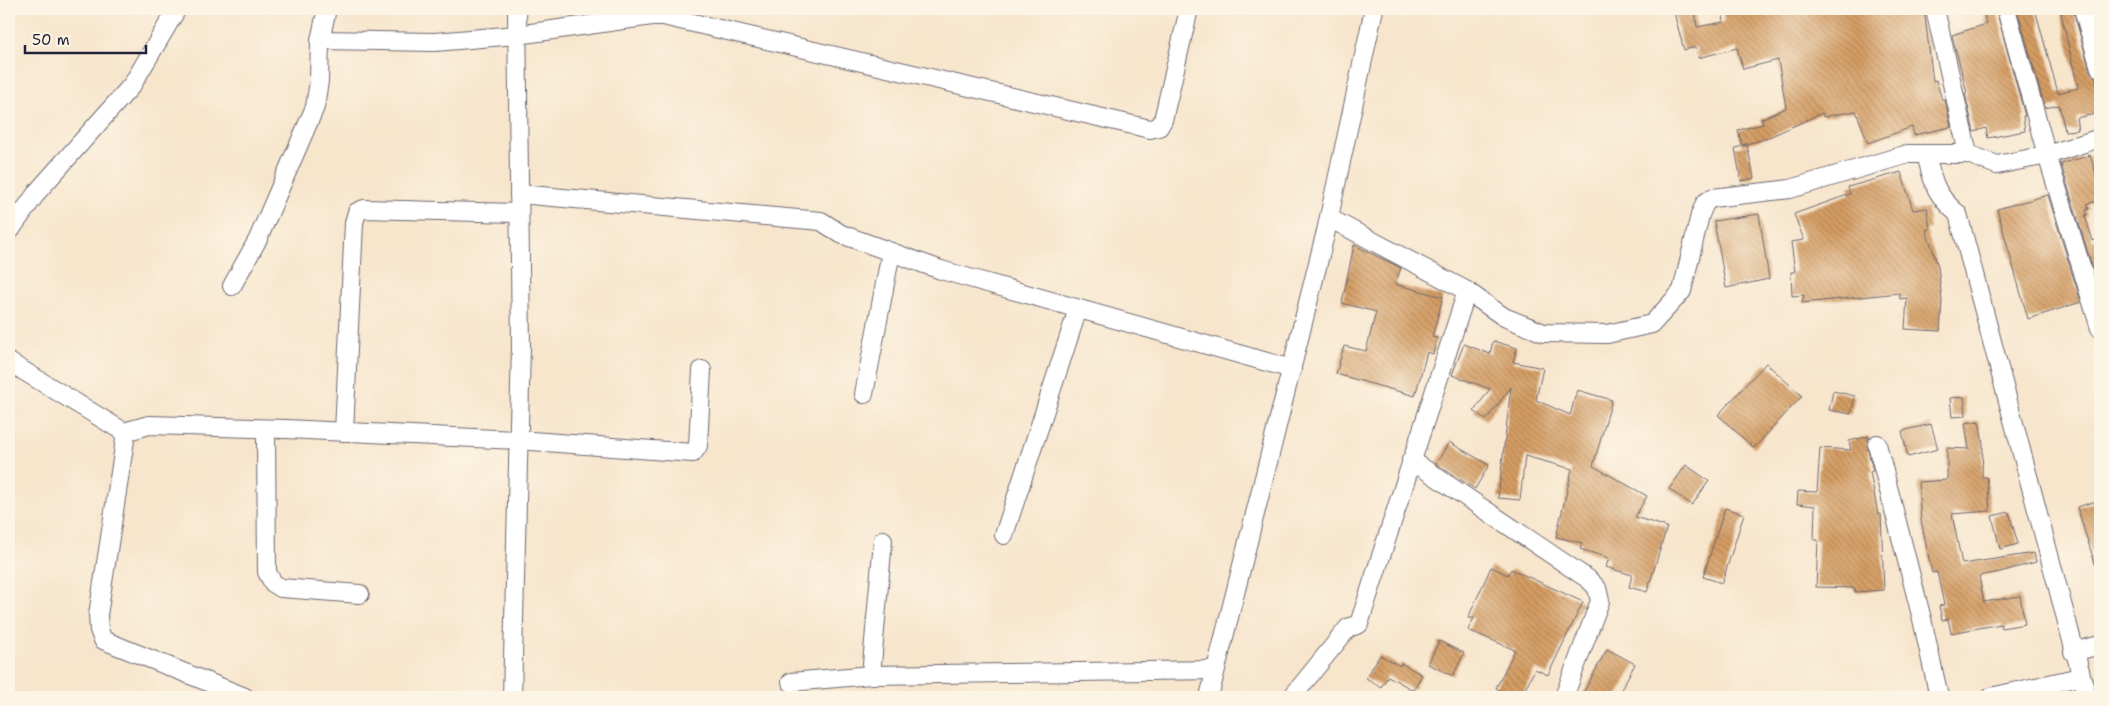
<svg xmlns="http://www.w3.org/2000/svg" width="2109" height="706" font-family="'Shantell Sans',sans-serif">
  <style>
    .building { fill: url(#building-back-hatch) }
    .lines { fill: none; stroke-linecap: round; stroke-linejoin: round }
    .minor-casing { stroke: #6d666e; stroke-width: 20 }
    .minor { stroke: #fff; stroke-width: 18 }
  </style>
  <defs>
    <pattern id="building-back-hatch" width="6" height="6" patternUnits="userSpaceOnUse" patternTransform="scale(1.25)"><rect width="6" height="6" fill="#d59d63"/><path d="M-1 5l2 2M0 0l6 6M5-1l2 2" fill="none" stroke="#ac8053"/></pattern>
  </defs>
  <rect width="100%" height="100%" fill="#fcf5e5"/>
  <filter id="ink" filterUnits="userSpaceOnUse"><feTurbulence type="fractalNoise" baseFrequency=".02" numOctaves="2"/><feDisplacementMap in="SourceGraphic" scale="10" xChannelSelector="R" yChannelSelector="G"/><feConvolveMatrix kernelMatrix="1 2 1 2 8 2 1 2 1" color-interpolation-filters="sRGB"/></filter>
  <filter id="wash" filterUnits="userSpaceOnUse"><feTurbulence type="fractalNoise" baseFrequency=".0096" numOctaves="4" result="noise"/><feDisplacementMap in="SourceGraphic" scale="20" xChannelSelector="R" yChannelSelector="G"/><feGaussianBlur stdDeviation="1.12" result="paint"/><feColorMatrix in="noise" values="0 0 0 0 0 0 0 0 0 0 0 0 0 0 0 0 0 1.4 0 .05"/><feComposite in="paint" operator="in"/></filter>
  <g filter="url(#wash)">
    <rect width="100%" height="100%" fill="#f7e5cc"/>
    <g id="blocks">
      <!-- building -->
      <g class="building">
        <path d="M1673 9H1695L1697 27 1724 22 1722 9H1924L1933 81 1936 80 1942 100 1945 99 1951 127 1914 135 1912 127 1868 143 1856 111 1823 117 1822 113 1765 139 1742 145 1738 130 1763 124 1761 119 1786 108 1778 60 1743 69 1737 48 1698 58 1696 47 1684 50Z"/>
        <path d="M1983 9H1996L2025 116H2023L2025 131 1988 138 1986 128 1974 132 1965 93H1967L1952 35 1986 24Z"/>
        <path d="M2017 9H2035L2058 93 2078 88 2060 9H2073L2090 71 2096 78 2100 106V113L2076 118 2078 130 2065 131 2059 105 2045 108Z"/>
        <path d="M1747 145 1754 178 1741 181 1735 148Z"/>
        <path d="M2090 155 2097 178 2100 177V200L2087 204 2089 209 2086 210 2087 215 2085 216 2093 241 2100 239V293L2061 164Z"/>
        <path d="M1901 172 1913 210 1927 208 1930 229 1926 230 1938 266 1942 301 1940 331 1905 329 1907 298 1900 299 1899 293 1802 303 1804 295 1792 296 1791 272H1795L1791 242 1804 240 1794 214 1850 194 1848 187Z"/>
        <path d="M2048 195 2081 302 2028 319 1997 209Z"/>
        <path d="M1759 214 1769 279 1726 288 1714 221Z"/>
        <path d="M1354 245 1401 268 1395 284 1443 297 1432 337 1437 338 1433 354 1427 352 1415 396 1336 374 1344 346 1366 351 1376 312 1342 303Z"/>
        <path d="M1493 341 1517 348 1513 362 1543 368 1536 400 1570 415 1577 390 1612 400 1593 466 1647 496 1635 517 1667 527 1647 592 1629 587 1632 575 1606 567 1609 558 1580 549 1582 543 1556 537 1572 469 1525 456 1520 500 1498 498 1511 387 1486 420 1474 411 1490 389 1452 375 1464 344 1490 354Z"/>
        <path d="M1766 363 1802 396 1754 448 1718 415Z"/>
        <path d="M1833 391 1855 396 1851 414 1829 410Z"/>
        <path d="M1964 397 1966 416 1952 417 1950 398Z"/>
        <path d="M1979 421 1983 444 1982 477H1987L1990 511 1952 514 1962 564 2034 553 2036 562 2000 572 1979 576 1984 602 2020 596 2025 624 2002 628 2001 624 1951 633 1948 619 1942 620 1939 606 1944 605 1937 572 1932 573 1921 520 1918 482 1947 480V448L1969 449 1965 423Z"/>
        <path d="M1931 424 1938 449 1908 457 1902 431Z"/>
        <path d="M1869 436 1867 446 1873 471 1870 472 1878 514H1881L1884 590 1855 592V588L1816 587 1818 540H1814L1815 506 1797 504 1798 491 1817 492 1820 448 1851 450 1849 441Z"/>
        <path d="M1449 442 1489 465 1475 489 1436 464Z"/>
        <path d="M1686 465 1709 481 1692 505 1669 489Z"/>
        <path d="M2100 500V570H2097L2077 507Z"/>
        <path d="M1725 508 1744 514 1722 583 1703 577Z"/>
        <path d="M2009 512 2018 544 2000 549 1992 516Z"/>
        <path d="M1491 567 1508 575 1511 569 1583 602 1548 675 1535 669 1521 697H1515L1496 688 1515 650 1468 630 1474 618H1468Z"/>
        <path d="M1439 641 1464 653 1453 676 1428 664Z"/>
        <path d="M1607 649 1635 664 1617 697H1581Z"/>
        <path d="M1380 655 1400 666 1401 663 1422 675 1413 690 1388 676 1381 687 1366 678Z"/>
      </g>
    </g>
  </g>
  <g filter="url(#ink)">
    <use href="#blocks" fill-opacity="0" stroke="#6d666e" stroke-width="1"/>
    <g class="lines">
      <defs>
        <g id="minor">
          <path d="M1935 9 1968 154"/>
          <path d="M2006 9 2047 155 2100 328"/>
          <path d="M2083 9 2100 68"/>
          <path d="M320 40 435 42 517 35 652 16H663L1150 129 1159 127 1163 120 1189 9"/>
          <path d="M1926 154C1933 182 1935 195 1958 214L2087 697"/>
          <path d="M519 194 821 221 841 234 941 270 1292 369"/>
          <path d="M1329 218 1467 291 1504 317 1544 333 1607 334 1652 324 1682 291 1700 215 1705 203 1712 198 1790 189 1908 154H1968L1997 165 2047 155 2100 138"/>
          <path d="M9 232 38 191 132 85 177 9"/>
          <path d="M232 286 258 239 315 107 319 81 320 40 327 9"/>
          <path d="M9 362 124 432 149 425 286 429 518 440 693 453 698 446 702 370"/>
          <path d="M864 394 891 252"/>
          <path d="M266 429 267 572 273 583 281 588 360 594"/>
          <path d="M124 432 125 440 98 615 99 630 103 640 245 697"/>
          <path d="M344 432 354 223 357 212 364 209 519 213"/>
          <path d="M1877 444 1922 619 1939 697"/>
          <path d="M1411 460 1588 579 1597 588 1600 601 1564 697"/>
          <path d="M1004 535 1078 309"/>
          <path d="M2073 652 2100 645"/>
          <path d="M871 675 883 540"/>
          <path d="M791 682 871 675 1215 670"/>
          <path d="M512 697 521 347 517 9"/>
          <path d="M1209 697 1326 231 1374 9"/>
          <path d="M1292 697 1348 628 1359 624 1467 291"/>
          <path d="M1991 697 2080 677"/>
        </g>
      </defs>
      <!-- minor casing -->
      <use href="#minor" class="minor-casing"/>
      <!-- minor -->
      <use href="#minor" class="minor"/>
    </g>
  </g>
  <!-- margin -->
  <rect width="2109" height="706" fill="none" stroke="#fcf5e5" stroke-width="30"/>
  <!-- scale -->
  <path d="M25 45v8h121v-8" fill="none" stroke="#22223b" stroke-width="2.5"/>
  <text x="32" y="45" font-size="15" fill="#22223b" stroke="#fcf5e5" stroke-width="4" paint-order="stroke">50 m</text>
</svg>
